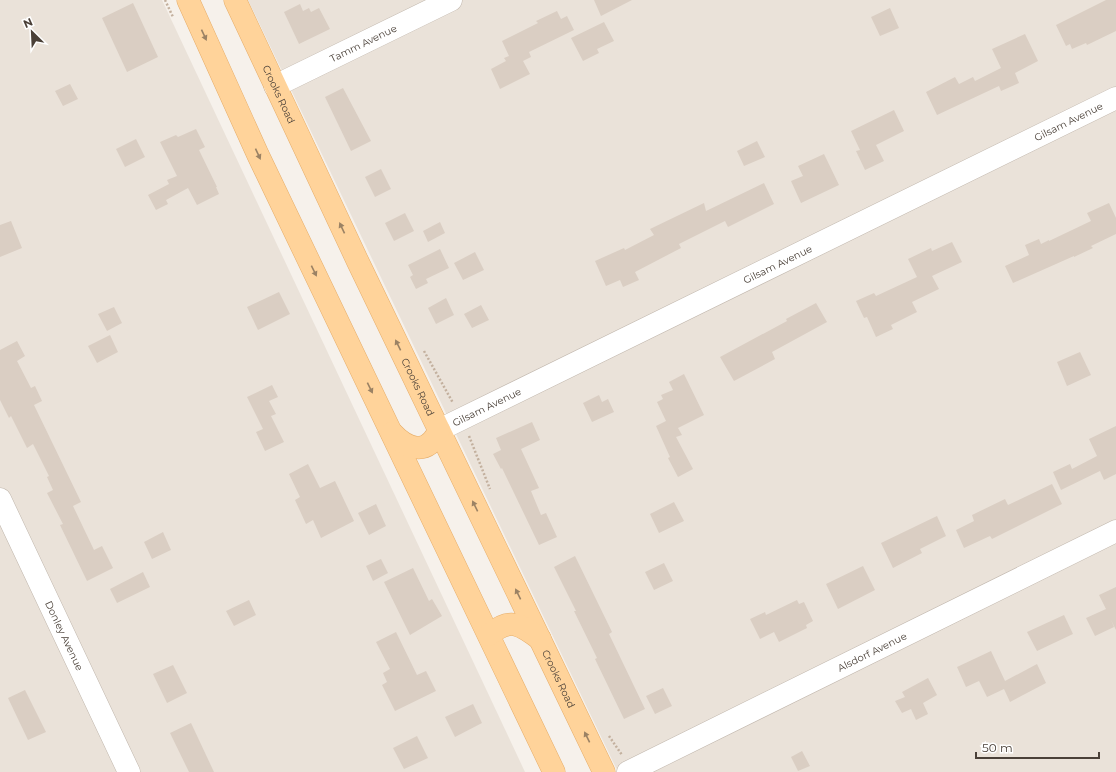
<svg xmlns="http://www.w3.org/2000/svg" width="1116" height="772" font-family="Montserrat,sans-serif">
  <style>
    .residential { fill: #eae2d9 }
    .building { fill: #dacec3 }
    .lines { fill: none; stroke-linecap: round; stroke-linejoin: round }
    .minor-casing { stroke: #c1b7ad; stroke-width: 23 }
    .major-casing { stroke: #e6ad69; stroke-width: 23 }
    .path { stroke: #c3b09e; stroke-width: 2.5; stroke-dasharray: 2 2; stroke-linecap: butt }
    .minor { stroke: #fff; stroke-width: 22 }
    .major { stroke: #ffd39a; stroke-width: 22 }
    .oneway { fill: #9b8264 }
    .labels { text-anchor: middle; stroke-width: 3.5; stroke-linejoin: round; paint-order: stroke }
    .street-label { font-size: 10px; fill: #4a4038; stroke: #fff }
  </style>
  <rect width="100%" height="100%" fill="#f6f1eb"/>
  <!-- residential -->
  <g class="residential">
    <path d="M0 0H162L525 772H0Z"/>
    <path d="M248 0H1116V772H618Z"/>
  </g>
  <!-- building -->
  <g class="building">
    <path d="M594 0H632L601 16Z"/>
    <path d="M1106 0H1116V31L1087 45 1086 43 1072 49 1070 44 1066 46 1056 25Z"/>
    <path d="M133 3 158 57 127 72 102 18Z"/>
    <path d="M300 4 303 11 309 8 311 12 319 8 330 29 299 44 284 12Z"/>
    <path d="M890 8 899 28 880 36 871 17Z"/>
    <path d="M557 11 561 19 567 16 574 30 529 52 531 57 523 61 530 74 500 89 491 69 506 61 504 58 509 56 502 41 538 23 536 21Z"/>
    <path d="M604 22 614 41 597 49 599 53 583 61 571 38Z"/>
    <path d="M1025 34 1038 61 1015 73 1019 83 1001 91 999 86 937 115 926 92 955 77 959 84 973 77 975 81 1001 68 992 49Z"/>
    <path d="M70 84 78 99 63 106 55 91Z"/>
    <path d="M343 88 371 141 351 151 325 97Z"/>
    <path d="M894 110 904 131 876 145 884 161 865 170 856 151 860 150 851 131Z"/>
    <path d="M196 129 205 147 199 150 217 187H216L219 194 197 205 188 188 166 200 168 204 156 210 148 195 169 184 167 180 177 176 160 142 176 135 178 137Z"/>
    <path d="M136 139 145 157 125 167 116 149Z"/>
    <path d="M757 141 765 157 744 166 737 151Z"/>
    <path d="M824 154 839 185 801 203 791 181 803 176 798 166Z"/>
    <path d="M381 169 391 189 375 197 365 177Z"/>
    <path d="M764 183 774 204 728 227 725 221 679 244 681 248 635 272 639 280 623 287 620 280 606 286 595 261 624 248 625 250 654 235 650 229 704 203 706 211Z"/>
    <path d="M1109 203 1116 218V234L1091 246 1093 248 1074 257V256L1013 283 1005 266 1029 255 1025 245 1039 239 1041 244 1049 240V241L1091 221 1087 213Z"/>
    <path d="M405 213 414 231 394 241 385 223Z"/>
    <path d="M11 221 22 248 0 257V225Z"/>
    <path d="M440 222 445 233 428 242 423 231Z"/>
    <path d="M952 242 962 262 932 276 939 289 912 302 917 312 891 325 893 329 876 337 867 317 864 318 856 301 874 293 876 296 917 277 908 259 931 248 932 251Z"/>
    <path d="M440 249 449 268 426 279 428 283 416 289 410 277 413 275 408 265Z"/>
    <path d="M475 252 484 270 463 280 454 263Z"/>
    <path d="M279 292 290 314 258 330 247 307Z"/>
    <path d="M446 298 454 315 436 324 428 308Z"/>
    <path d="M816 303 827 322 772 352 775 359 734 381 720 357 787 321 786 319Z"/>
    <path d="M481 305 489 320 472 328 464 314Z"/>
    <path d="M114 307 122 323 107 331 98 314Z"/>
    <path d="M110 335 118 352 97 363 88 346Z"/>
    <path d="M17 341 25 356 17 361 31 388 35 386 42 401 34 405 81 502 73 506 94 550 102 546 113 568 87 581 60 525 63 524 47 493 53 490 47 477 49 476 33 444 27 448 11 416 9 418 0 400V350Z"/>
    <path d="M1080 352 1091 375 1067 386 1057 362Z"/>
    <path d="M684 374 704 415 678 428 682 435 676 437 693 469 678 477 668 458 670 457 656 426 666 421 657 402 663 399 661 395 673 390 669 382Z"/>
    <path d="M272 385 278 397 269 401 276 414 271 416 284 442 265 451 256 432 263 429 247 397Z"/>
    <path d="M599 395 602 402 608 399 614 412 592 422 583 403Z"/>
    <path d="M532 422 540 440 521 449 539 488 531 491 541 515 546 513 557 537 539 545 502 468 501 469 493 454 501 450 496 438Z"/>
    <path d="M1116 426V474L1104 480 1100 471 1061 490 1053 472 1070 464 1072 469 1097 456 1089 439Z"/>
    <path d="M308 464 320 488 335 481 354 521 321 538 313 520 306 524 295 500 300 497 289 474Z"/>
    <path d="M1052 484 1062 504 992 539 990 536 964 548 956 530 974 521 972 515 1005 499 1008 505Z"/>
    <path d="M674 502 684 521 659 533 650 514Z"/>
    <path d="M376 504 386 526 369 535 358 513Z"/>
    <path d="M937 516 946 536 920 549 922 553 893 568 881 543Z"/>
    <path d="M163 532 171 550 152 559 144 542Z"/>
    <path d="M575 556 612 632 609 634 645 709 624 719 595 659 597 658 574 611H576L554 567Z"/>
    <path d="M381 559 388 573 373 581 366 566Z"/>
    <path d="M664 563 673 581 654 590 645 572Z"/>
    <path d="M863 566 875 590 838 609 826 584Z"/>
    <path d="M413 568 429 601 432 599 442 616 410 635 384 582Z"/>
    <path d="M143 572 150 587 117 603 110 589Z"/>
    <path d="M1116 587V630L1111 620 1114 627 1095 636 1086 618 1106 609 1099 595Z"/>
    <path d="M249 600 256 615 234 626 226 611Z"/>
    <path d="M797 600 799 604 804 602 813 621 806 625 807 628 779 642 774 632 760 639 750 619 765 612 766 615Z"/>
    <path d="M1064 615 1073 634 1037 651 1027 632Z"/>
    <path d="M396 632 417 675 426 671 436 691 395 711 382 685 387 682 383 673 390 669 376 642Z"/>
    <path d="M991 651 1005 681 1037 664 1046 683 1010 702 1004 689 987 697 979 681 966 687 957 667Z"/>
    <path d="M173 665 187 693 167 703 153 674Z"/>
    <path d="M928 678 937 695 923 703 928 714 916 720 911 709 902 713 895 701 905 697 902 692Z"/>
    <path d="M663 688 672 706 655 714 646 696Z"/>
    <path d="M25 690 46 732 28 740 8 698Z"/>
    <path d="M473 704 482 723 455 737 445 717Z"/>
    <path d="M191 723 214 772H189L170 733Z"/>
    <path d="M417 736 428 758 404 769 393 748Z"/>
    <path d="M802 751 810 766 798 771 791 757Z"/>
  </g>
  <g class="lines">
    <defs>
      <g id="minor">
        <path id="s1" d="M275 86 451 0"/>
        <path id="s2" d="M439 430 1116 98"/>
        <path id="s3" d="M0 499 129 772"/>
        <path id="s4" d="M628 772 1116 531"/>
      </g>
      <g id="major">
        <path d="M188 0 258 155 554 772"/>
        <path id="s5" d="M235 0 358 262 604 772"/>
        <path d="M392 433C408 450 428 456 439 430"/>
        <path d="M489 635C510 617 520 624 540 639"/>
      </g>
    </defs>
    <!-- minor casing -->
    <use href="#minor" class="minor-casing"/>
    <!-- major casing -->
    <use href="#major" class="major-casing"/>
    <!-- path -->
    <g class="path">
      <path d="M165 0 173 17"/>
      <path d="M424 351 453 403"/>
      <path d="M469 436 490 489"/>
      <path d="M609 736 622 755"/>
    </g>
    <!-- minor -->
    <use href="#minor" class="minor"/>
    <!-- major -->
    <use href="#major" class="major"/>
  </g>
  <!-- one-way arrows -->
  <defs><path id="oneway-solid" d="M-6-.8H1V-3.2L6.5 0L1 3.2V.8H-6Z"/></defs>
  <g class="oneway">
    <use href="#oneway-solid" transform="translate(204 35) rotate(65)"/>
    <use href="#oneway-solid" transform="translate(258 154) rotate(65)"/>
    <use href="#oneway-solid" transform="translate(342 228) rotate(-115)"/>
    <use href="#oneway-solid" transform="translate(314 271) rotate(64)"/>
    <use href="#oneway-solid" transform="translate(398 345) rotate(-116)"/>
    <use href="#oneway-solid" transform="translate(370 388) rotate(64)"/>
    <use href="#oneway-solid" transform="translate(475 506) rotate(-116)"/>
    <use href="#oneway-solid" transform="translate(518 594) rotate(-116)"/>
    <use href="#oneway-solid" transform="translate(587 737) rotate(-116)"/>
  </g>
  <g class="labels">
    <!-- street labels -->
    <g class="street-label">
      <text dy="4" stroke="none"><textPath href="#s1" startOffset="98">Tamm Avenue</textPath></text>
      <text dy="4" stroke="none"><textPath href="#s5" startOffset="104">Crooks Road</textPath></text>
      <text dy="4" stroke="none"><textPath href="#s2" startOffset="701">Gilsam Avenue</textPath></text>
      <text dy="4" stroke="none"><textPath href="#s2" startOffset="377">Gilsam Avenue</textPath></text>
      <text dy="4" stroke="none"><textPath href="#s5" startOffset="428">Crooks Road</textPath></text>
      <text dy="4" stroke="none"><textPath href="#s2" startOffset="53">Gilsam Avenue</textPath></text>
      <text dy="4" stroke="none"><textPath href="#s3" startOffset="151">Donley Avenue</textPath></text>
      <text dy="4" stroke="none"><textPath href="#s4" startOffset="272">Alsdorf Avenue</textPath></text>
      <text dy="4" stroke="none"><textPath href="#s5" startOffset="752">Crooks Road</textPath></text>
    </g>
  </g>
  <!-- north arrow -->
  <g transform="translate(32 32) rotate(336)" stroke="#ffffff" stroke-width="3" paint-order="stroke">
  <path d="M0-3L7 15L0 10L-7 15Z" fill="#4a4038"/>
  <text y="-6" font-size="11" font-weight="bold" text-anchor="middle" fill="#4a4038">N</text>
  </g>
  <!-- scale -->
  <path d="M976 752v6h123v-6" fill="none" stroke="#4a4038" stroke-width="2"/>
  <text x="982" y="752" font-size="12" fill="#4a4038" stroke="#ffffff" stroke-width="3" paint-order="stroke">50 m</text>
</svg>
